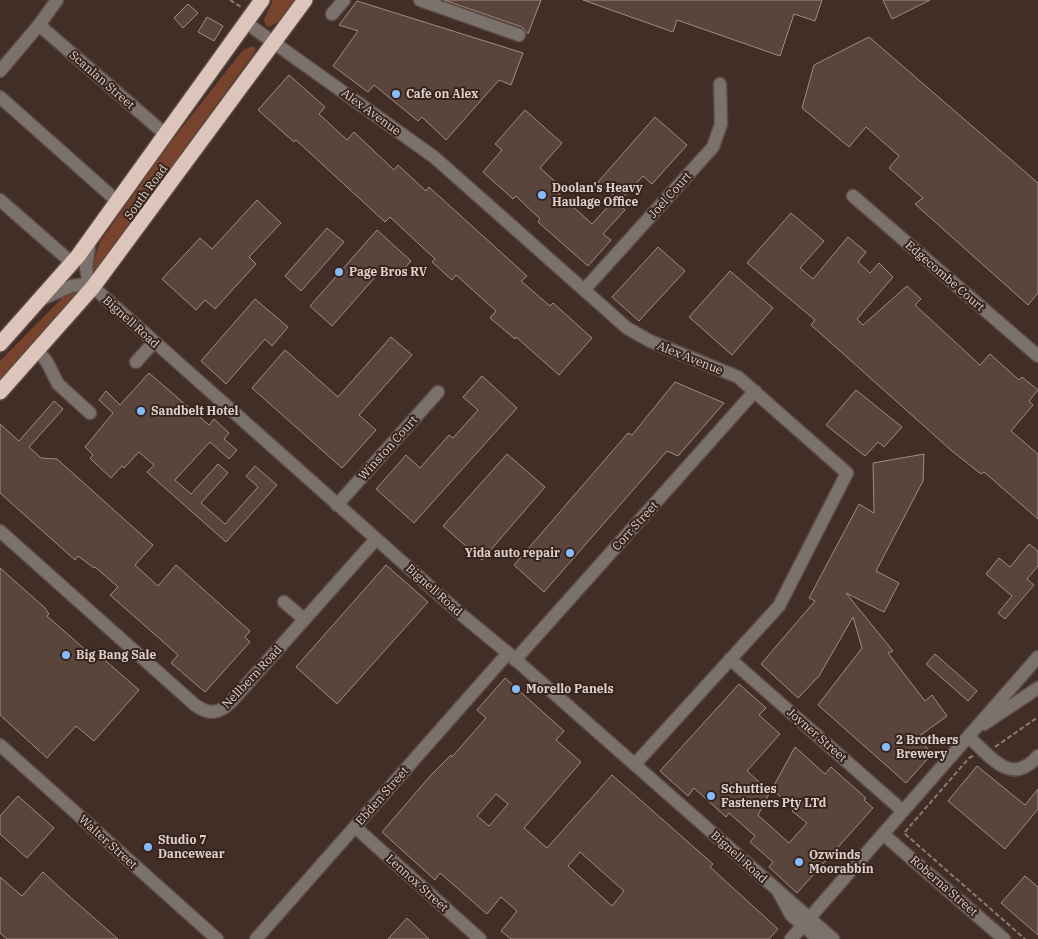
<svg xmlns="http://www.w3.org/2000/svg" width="1038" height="939" font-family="'IBM Plex Serif',serif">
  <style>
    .green { fill: #77432d }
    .building { fill: #5a453d; stroke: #a28b81; fill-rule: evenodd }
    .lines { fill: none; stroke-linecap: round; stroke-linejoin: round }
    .minor-casing { stroke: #5d4b44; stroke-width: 15 }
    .highway-casing { stroke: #5d4b44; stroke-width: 18 }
    .path { stroke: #8a7a73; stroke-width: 2; stroke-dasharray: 5 2.5; stroke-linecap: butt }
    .minor { stroke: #7b716d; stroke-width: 12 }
    .highway { stroke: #dec5bb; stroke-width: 15 }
    .poi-dot { fill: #86bbfb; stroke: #37241c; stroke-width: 2 }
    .labels { text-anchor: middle; stroke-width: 4; stroke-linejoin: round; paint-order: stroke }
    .street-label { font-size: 12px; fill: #ded1cc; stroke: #37241c }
    .poi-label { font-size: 12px; font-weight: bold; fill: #ded1cc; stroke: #37241c; text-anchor: start }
  </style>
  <rect width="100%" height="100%" fill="#412e26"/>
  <!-- green -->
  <g class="green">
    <path d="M273 0H294L278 22 268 27 265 24 264 19Z"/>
    <path d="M252 46 256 49 254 53 93 275 92 267 100 242 166 148 242 51Z"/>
    <path d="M69 291H80L0 381V361Z"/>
  </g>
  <!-- building -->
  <g class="building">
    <path d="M444 0H541L528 34 522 27Z"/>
    <path d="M583 0H822L815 21 794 14 780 56 677 20 673 32Z"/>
    <path d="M883 0H930L892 19Z"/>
    <path d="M357 1 523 53 511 85 499 80 446 140 422 117 418 121 374 85 368 92 333 66 358 31 339 25Z"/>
    <path d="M188 4 198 13 183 28 174 18Z"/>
    <path d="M207 17 223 26 214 41 198 32Z"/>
    <path d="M869 37 1038 183V293L1028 305 915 204 923 198 889 168 899 156 866 127 849 147 802 108 814 65Z"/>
    <path d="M289 75 325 107 319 114 347 140 354 132 394 170 398 165 426 191 429 187 527 276 521 281 550 306 553 303 592 338 559 375 516 337 515 339 490 318 496 311 456 275 452 280 432 262 435 259 390 217 385 222 296 140 294 142 258 110Z"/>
    <path d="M525 110 562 143 540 168 560 186 556 191 592 224 614 200 625 210 603 234 611 240 588 266 538 222 540 219 516 196 513 199 483 172 502 150 495 144Z"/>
    <path d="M655 117 687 145 652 184 643 176 620 201 598 182Z"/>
    <path d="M257 200 281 223 249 257 256 264 215 309 205 300 196 310 162 279 200 238 212 249Z"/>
    <path d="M791 213 824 241 800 268 813 279 848 237 866 252 858 262 870 273 879 263 893 277 857 319 863 325 907 286 921 299 915 305 980 365 990 354 1019 380 1022 377 1038 390 1029 401 1033 405 1011 431 1038 454V519L984 472 981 474 952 451 811 325 815 320 747 263Z"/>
    <path d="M327 228 344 242 301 291 285 276Z"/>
    <path d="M377 230 411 261 396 278 384 267 332 326 310 306Z"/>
    <path d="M658 247 685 271 639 321 612 297Z"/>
    <path d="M730 271 773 308 732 355 689 317Z"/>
    <path d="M255 299 288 327 272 346 265 339 226 384 201 361Z"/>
    <path d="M391 337 412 355 359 415 376 430 342 468 252 388 285 350 338 397Z"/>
    <path d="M149 373 209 425 214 419 229 433 224 439 237 450 229 459 210 442 175 480 191 494 218 464 228 473 201 503 225 524 258 487 246 476 255 466 277 485 226 542 147 472 154 465 139 452 124 468 122 466 111 478 95 463 90 458 93 455 85 447 113 413 99 400 106 391 120 405Z"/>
    <path d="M482 376 517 408 414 523 376 489 406 455 420 468 449 435 453 438 478 410 463 397Z"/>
    <path d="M675 382 724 403 678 456 667 451 544 592 514 565 628 433 632 435Z"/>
    <path d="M856 390 902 427 884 447 878 442 865 456 826 425Z"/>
    <path d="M54 401 63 409 29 447 41 458 57 459 153 545 135 565 158 586 176 565 250 631 245 637 250 642 205 692 171 663 178 655 110 595 118 587 95 567 94 568 78 556 75 560 0 493V424L19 441Z"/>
    <path d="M507 454 545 487 482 560 443 526Z"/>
    <path d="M924 454 923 481 876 571 899 583 884 612 846 593 893 651 888 653 925 701 932 695 947 716 918 737 932 754 906 783 818 705 862 648 853 617 819 676 798 698 761 664 815 601 809 598 859 504 874 513 873 463Z"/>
    <path d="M1029 544 1038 551V566L1027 579 1034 585 1005 619 998 613 1012 596 986 574 999 558 1010 567Z"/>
    <path d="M386 565 428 602 337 704 296 667Z"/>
    <path d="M0 568 45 608 49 614 47 616 96 659 99 655 139 690 94 741 76 726 47 758 0 715Z"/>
    <path d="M935 654 977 691 968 701 926 664Z"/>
    <path d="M505 678 564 731 556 740 581 762 524 828 547 848 612 775 713 864 710 867 778 929 769 939H511L501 931 517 911 501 897 487 914 440 873 435 880 382 832 431 775 451 755 452 757 486 718 477 710ZM496 794 508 804 489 826 477 816ZM580 852 624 891 612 906 568 866Z"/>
    <path d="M739 684 766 708 759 715 780 734 747 771 770 792 758 815 789 843 807 823 792 811 794 809 772 789 795 747 825 774 831 767 866 798 864 800 873 808 797 893 769 867 773 862 750 842 755 836 729 813 726 817 694 788 688 796 660 771Z"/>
    <path d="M977 766 1025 805 1038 789V809L1005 849 948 801Z"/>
    <path d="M18 796 54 828 27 858 0 834V816Z"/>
    <path d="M43 872 61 889 118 939H7L0 933V877L22 896Z"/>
    <path d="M1025 876 1038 887V935L1001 903Z"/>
    <path d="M407 918 429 939H388Z"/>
  </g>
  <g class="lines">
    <defs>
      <g id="minor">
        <path d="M420 0 519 35"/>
        <path d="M332 14 344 0"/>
        <path d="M245 22 434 157 627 328 650 341 738 377 847 473 779 606 635 764"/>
        <path d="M39 25 165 134"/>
        <path d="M0 71 39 25 57 0"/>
        <path d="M0 97 117 201"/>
        <path d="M853 196 1038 356"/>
        <path d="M0 200 72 263"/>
        <path d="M93 287 463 616 508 653 833 939"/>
        <path d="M584 290 713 147 721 124 720 84"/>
        <path d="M40 300 71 286 89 284 86 268 90 240"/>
        <path d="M38 351 47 362 58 384 90 413"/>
        <path d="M136 362 154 342"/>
        <path d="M337 505 438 392"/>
        <path d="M0 531 195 705C209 715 219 714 231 702L376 539"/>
        <path d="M284 602 304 619"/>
        <path d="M730 659 903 811"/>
        <path d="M515 660 755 391"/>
        <path d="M984 724 1038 688"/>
        <path d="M969 737C991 757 1011 787 1038 756"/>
        <path d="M0 745 217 939"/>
        <path d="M355 827 480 939"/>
        <path d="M883 834 1004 939"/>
        <path d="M779 893 791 915 818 939"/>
        <path d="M256 939 508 653"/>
        <path d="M791 939 1038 657"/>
      </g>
      <g id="highway">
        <path d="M0 344 78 256 262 0"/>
        <path d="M0 392 93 287 305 0"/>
      </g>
    </defs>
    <!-- minor casing -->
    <use href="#minor" class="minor-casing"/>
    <!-- highway casing -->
    <use href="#highway" class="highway-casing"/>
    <!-- path -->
    <g class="path">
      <path d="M230 0 241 7"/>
      <path d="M995 747 1038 717"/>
      <path d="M973 756 969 758 904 833 1025 939"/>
    </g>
    <!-- minor -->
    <use href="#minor" class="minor"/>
    <!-- highway -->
    <use href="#highway" class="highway"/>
  </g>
  <!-- markers -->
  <g class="poi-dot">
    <circle cx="396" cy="94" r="5"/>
    <circle cx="542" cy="195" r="5"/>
    <circle cx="339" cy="272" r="5"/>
    <circle cx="141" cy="411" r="5"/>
    <circle cx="570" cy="553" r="5"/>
    <circle cx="66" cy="655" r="5"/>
    <circle cx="516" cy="689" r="5"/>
    <circle cx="886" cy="747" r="5"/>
    <circle cx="711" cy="796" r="5"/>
    <circle cx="148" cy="847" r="5"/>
    <circle cx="799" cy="862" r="5"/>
  </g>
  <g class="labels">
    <!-- street labels -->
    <g class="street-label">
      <text transform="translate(102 80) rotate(41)" y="4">Scanlan Street</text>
      <text transform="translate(371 112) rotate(36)" y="4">Alex Avenue</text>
      <text transform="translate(146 192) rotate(-54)" y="4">South Road</text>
      <text transform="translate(670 195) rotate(-48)" y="4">Joel Court</text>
      <text transform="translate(945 276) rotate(41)" y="4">Edgecombe Court</text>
      <text transform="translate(131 322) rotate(42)" y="4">Bignell Road</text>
      <text transform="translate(690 358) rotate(22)" y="4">Alex Avenue</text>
      <text transform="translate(388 448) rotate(-48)" y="4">Winston Court</text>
      <text transform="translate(635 526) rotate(-48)" y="4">Corr Street</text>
      <text transform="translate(434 590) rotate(42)" y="4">Bignell Road</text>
      <text transform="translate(252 677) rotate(-47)" y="4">Nellbern Road</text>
      <text transform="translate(817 735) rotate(41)" y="4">Joyner Street</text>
      <text transform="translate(382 796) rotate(-49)" y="4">Ebden Street</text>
      <text transform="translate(108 842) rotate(42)" y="4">Walter Street</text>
      <text transform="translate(739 857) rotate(42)" y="4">Bignell Road</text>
      <text transform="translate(417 883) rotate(42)" y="4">Lennox Street</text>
      <text transform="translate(944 886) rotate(41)" y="4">Roberna Street</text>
    </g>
    <!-- poi labels -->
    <g class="poi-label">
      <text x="406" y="98">Cafe on Alex</text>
      <text x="552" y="192">Doolan's Heavy<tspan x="552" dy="14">Haulage Office</tspan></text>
      <text x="349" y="276">Page Bros RV</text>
      <text x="151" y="415">Sandbelt Hotel</text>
      <text x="560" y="557" text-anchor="end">Yida auto repair</text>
      <text x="76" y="659">Big Bang Sale</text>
      <text x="526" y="693">Morello Panels</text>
      <text x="896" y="744">2 Brothers<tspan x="896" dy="14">Brewery</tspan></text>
      <text x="721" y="793">Schutties<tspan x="721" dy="14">Fasteners Pty LTd</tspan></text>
      <text x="158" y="844">Studio 7<tspan x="158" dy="14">Dancewear</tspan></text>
      <text x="809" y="859">Ozwinds<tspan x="809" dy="14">Moorabbin</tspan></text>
    </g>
  </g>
</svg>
